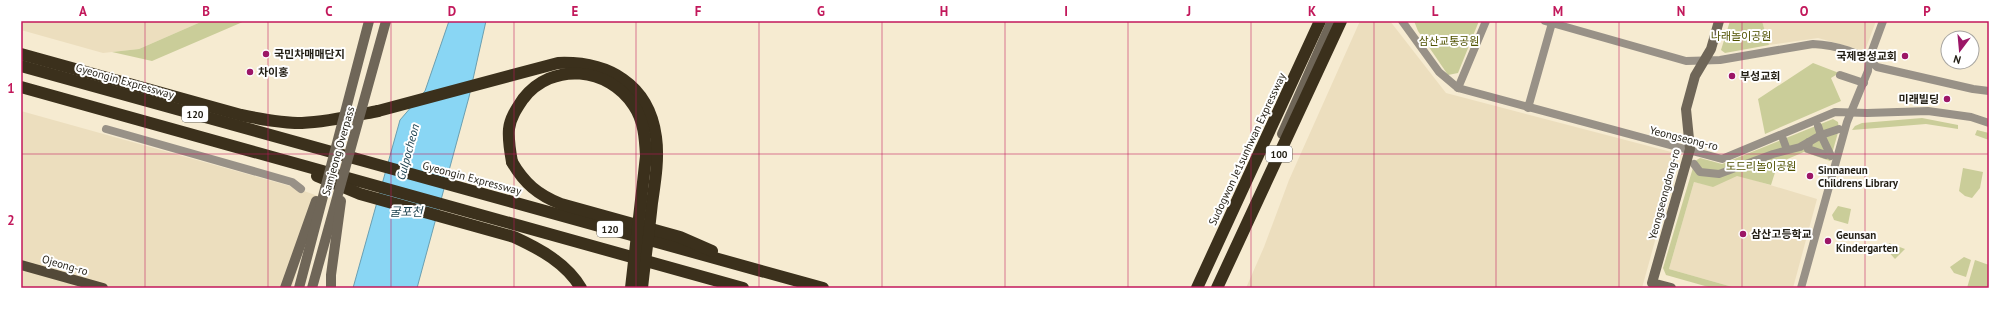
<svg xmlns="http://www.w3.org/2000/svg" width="2010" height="309" font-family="'PT Sans','Noto Sans KR',sans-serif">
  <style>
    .built { fill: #ecdebe }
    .green { fill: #cacd99 }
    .water { fill: #89d6f4; stroke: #6a9fb1 }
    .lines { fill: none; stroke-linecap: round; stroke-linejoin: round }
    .street { stroke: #989187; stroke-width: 8 }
    .secondary { stroke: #6f6658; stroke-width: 10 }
    .primary { stroke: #534938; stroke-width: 10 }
    .highway { stroke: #3b301c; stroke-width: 12 }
    .secondary-bridge { stroke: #6f6658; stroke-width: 10 }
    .highway-bridge { stroke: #3b301c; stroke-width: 12 }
    .grid { fill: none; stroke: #c2185b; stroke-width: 1; stroke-opacity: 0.55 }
    .poi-dot { fill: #9c1667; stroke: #fff; stroke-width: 1.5 }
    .labels { text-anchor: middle; stroke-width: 4; stroke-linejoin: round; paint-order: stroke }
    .shield { fill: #fff; stroke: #65625b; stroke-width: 1 }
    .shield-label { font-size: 10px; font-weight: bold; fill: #231f15 }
    .park-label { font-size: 11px; fill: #505200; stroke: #fff }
    .poi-label { font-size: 11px; font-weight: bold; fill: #231f15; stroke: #fff; text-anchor: start }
    .street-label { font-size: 11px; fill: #231f15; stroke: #fff }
    .water-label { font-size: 12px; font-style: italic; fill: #1d414e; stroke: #fff }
    .neatline { fill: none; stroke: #c2185b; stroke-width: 1.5 }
    .grid-label { font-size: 13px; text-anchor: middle; font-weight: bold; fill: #c2185b }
  </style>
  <rect width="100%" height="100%" fill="#f6ebd1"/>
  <!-- built -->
  <g class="built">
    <path d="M21 21H203L139 49 103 53 21 30Z"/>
    <path d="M1360 21H1390L1446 93 1679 154 1642 288H1246L1264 247 1289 180Z"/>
    <path d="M1762 21H1876L1866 48 1861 50 1818 38 1769 45Z"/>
    <path d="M21 111 290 186 318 196 292 288H21Z"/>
    <path d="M1737 175 1817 199 1793 288H1736L1669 269 1694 182 1713 186Z"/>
  </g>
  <!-- green -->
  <g class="green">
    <path d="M203 21H245L152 61 112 52 139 49Z"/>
    <path d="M1414 21H1479L1458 73 1448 75 1418 31Z"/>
    <path d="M1730 21H1762L1769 45 1725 53 1721 50Z"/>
    <path d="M1813 63 1839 73 1831 78 1841 101 1765 134 1758 99Z"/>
    <path d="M1922 118 1958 125V129L1926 124 1852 130 1855 126 1862 123Z"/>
    <path d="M1833 119 1838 122 1839 129 1830 161 1804 152 1778 163 1771 185 1737 176 1713 187 1694 182 1669 269 1736 288H1712L1666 275 1663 268 1695 161 1700 158 1722 164Z"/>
    <path d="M1977 130 1989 133V140L1975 135Z"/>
    <path d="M1963 168 1983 172 1980 188 1972 198 1965 196 1959 191Z"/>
    <path d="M1838 206 1851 209 1848 224 1834 220 1832 215Z"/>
    <path d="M1889 243 1905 249 1895 259 1887 250Z"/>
    <path d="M1964 257 1971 260 1966 277 1954 273 1950 267Z"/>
    <path d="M1975 260 1989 265V288H1967Z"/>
  </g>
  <!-- water -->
  <path class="water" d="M449 21H486L469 97 417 288H353L400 120 425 91Z"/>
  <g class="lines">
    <!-- street -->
    <g class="street">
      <path d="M1402 21 1439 72 1458 88 1722 159 1835 112 1867 113 1928 111 1971 117 1989 123"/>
      <path d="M1545 21 1686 61 1720 60 1813 44C1834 45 1863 52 1877 67L1973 89 1989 91"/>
      <path d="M1840 75 1864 83"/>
      <path d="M1458 88 1486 21"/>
      <path d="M1528 108 1552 23"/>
      <path d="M1818 126 1821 135 1839 129"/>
      <path d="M106 129 292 182 301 189"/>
      <path d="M1783 139 1787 150"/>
      <path d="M1809 142 1808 149 1826 155 1828 151"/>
      <path d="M1694 164 1700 172 1719 174 1773 154 1800 147 1821 135 1831 156"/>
      <path d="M1801 288 1847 122 1868 71 1869 59 1883 21"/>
    </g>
    <!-- secondary -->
    <g class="secondary">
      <path d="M1282 134 1332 21"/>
      <path d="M1671 288 1652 283 1690 149 1686 109 1695 76 1711 49 1719 21"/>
    </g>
    <!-- primary -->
    <path class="primary" d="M21 265 103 288"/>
    <!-- highway -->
    <g class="highway">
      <path d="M21 54 241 115C261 119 281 123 302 123 328 122 353 116 378 111"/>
      <path d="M21 66 823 288"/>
      <path d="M21 87 743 288"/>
      <path d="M512 162C524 183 538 195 561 204L680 237 712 251"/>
      <path d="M317 176 360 194 514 237C540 249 566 263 581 288"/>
      <path d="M1197 288 1320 21"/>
      <path d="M1217 288 1341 21"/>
    </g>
    <!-- secondary-bridge -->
    <g class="secondary-bridge">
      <path d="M285 288 316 201"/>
      <path d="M299 288 369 21"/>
      <path d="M312 288 386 21"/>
      <path d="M331 288V275L341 201"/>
    </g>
    <!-- highway-bridge -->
    <g class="highway-bridge">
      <path d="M378 111 558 63C608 61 649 84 656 137 659 159 655 182 652 203 649 232 645 260 642 288"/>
      <path d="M512 162C510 151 508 140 509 129 510 118 517 108 523 99 552 61 609 67 634 106 644 121 645 138 646 156L631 288"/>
    </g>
  </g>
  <!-- grid -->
  <path class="grid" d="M145 21V288M268 21V288M391 21V288M514 21V288M636 21V288M759 21V288M882 21V288M1005 21V288M1128 21V288M1251 21V288M1374 21V288M1496 21V288M1619 21V288M1742 21V288M1865 21V288M21 154H1989"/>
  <!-- markers -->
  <g class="poi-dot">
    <circle cx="266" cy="54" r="4"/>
    <circle cx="1905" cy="56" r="4"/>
    <circle cx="250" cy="72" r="4"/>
    <circle cx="1732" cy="76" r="4"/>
    <circle cx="1947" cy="99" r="4"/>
    <circle cx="1810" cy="176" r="4"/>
    <circle cx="1743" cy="234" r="4"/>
    <circle cx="1828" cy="241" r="4"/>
  </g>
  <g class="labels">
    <!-- shield labels -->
    <g class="shield">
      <rect x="182" y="106" width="26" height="16" rx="3"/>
      <rect x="1266" y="146" width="26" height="16" rx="3"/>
      <rect x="597" y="221" width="26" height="16" rx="3"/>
    </g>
    <g class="shield-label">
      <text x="195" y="118">120</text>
      <text x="1279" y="158">100</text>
      <text x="610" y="233">120</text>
    </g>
    <!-- park labels -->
    <g class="park-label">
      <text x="1741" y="40">나래놀이공원</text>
      <text x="1449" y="45">삼산교통공원</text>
      <text x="1761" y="170">도드리놀이공원</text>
    </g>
    <!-- poi labels -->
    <g class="poi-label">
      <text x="274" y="58">국민차매매단지</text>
      <text x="1897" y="60" text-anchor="end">국제명성교회</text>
      <text x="258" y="76">차이홍</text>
      <text x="1740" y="80">부성교회</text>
      <text x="1939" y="103" text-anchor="end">미래빌딩</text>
      <text x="1818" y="174">Sinnaneun<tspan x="1818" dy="13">Childrens Library</tspan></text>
      <text x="1751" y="238">삼산고등학교</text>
      <text x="1836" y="239">Geunsan<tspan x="1836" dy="13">Kindergarten</tspan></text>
    </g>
    <!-- street labels -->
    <g class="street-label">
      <text transform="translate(125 81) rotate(16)" y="4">Gyeongin Expressway</text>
      <text transform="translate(1684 138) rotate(14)" y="4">Yeongseong-ro</text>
      <text transform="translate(1247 149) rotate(-65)" y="4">Sudogwon Je1sunhwan Expressway</text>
      <text transform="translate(338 151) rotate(-74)" y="4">Samjeong Overpass</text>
      <text transform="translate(472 178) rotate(15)" y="4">Gyeongin Expressway</text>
      <text transform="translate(1664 194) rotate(-75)" y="4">Yeongseongdong-ro</text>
      <text transform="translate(65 265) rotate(16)" y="4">Ojeong-ro</text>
    </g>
    <!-- water labels -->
    <g class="water-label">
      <text transform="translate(408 152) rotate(-75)" y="4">Gulpocheon</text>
      <text x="406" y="216">굴포천</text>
    </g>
  </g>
  <!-- border -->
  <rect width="2010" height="309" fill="none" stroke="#ffffff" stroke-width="44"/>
  <!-- north arrow -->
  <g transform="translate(1960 50) rotate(196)"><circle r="19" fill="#ffffff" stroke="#a7a5a1"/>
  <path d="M0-3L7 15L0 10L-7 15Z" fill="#9c1667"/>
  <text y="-6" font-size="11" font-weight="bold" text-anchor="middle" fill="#231f15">N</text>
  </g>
  <rect x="22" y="22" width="1966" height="265" class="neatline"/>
  <g class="grid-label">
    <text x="83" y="16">A</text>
    <text x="206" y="16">B</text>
    <text x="329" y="16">C</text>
    <text x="452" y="16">D</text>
    <text x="575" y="16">E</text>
    <text x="698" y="16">F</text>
    <text x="821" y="16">G</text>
    <text x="944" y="16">H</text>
    <text x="1066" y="16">I</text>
    <text x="1189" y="16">J</text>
    <text x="1312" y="16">K</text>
    <text x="1435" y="16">L</text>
    <text x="1558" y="16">M</text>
    <text x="1681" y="16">N</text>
    <text x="1804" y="16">O</text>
    <text x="1927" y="16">P</text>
    <text x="11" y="93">1</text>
    <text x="11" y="225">2</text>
  </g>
</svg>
